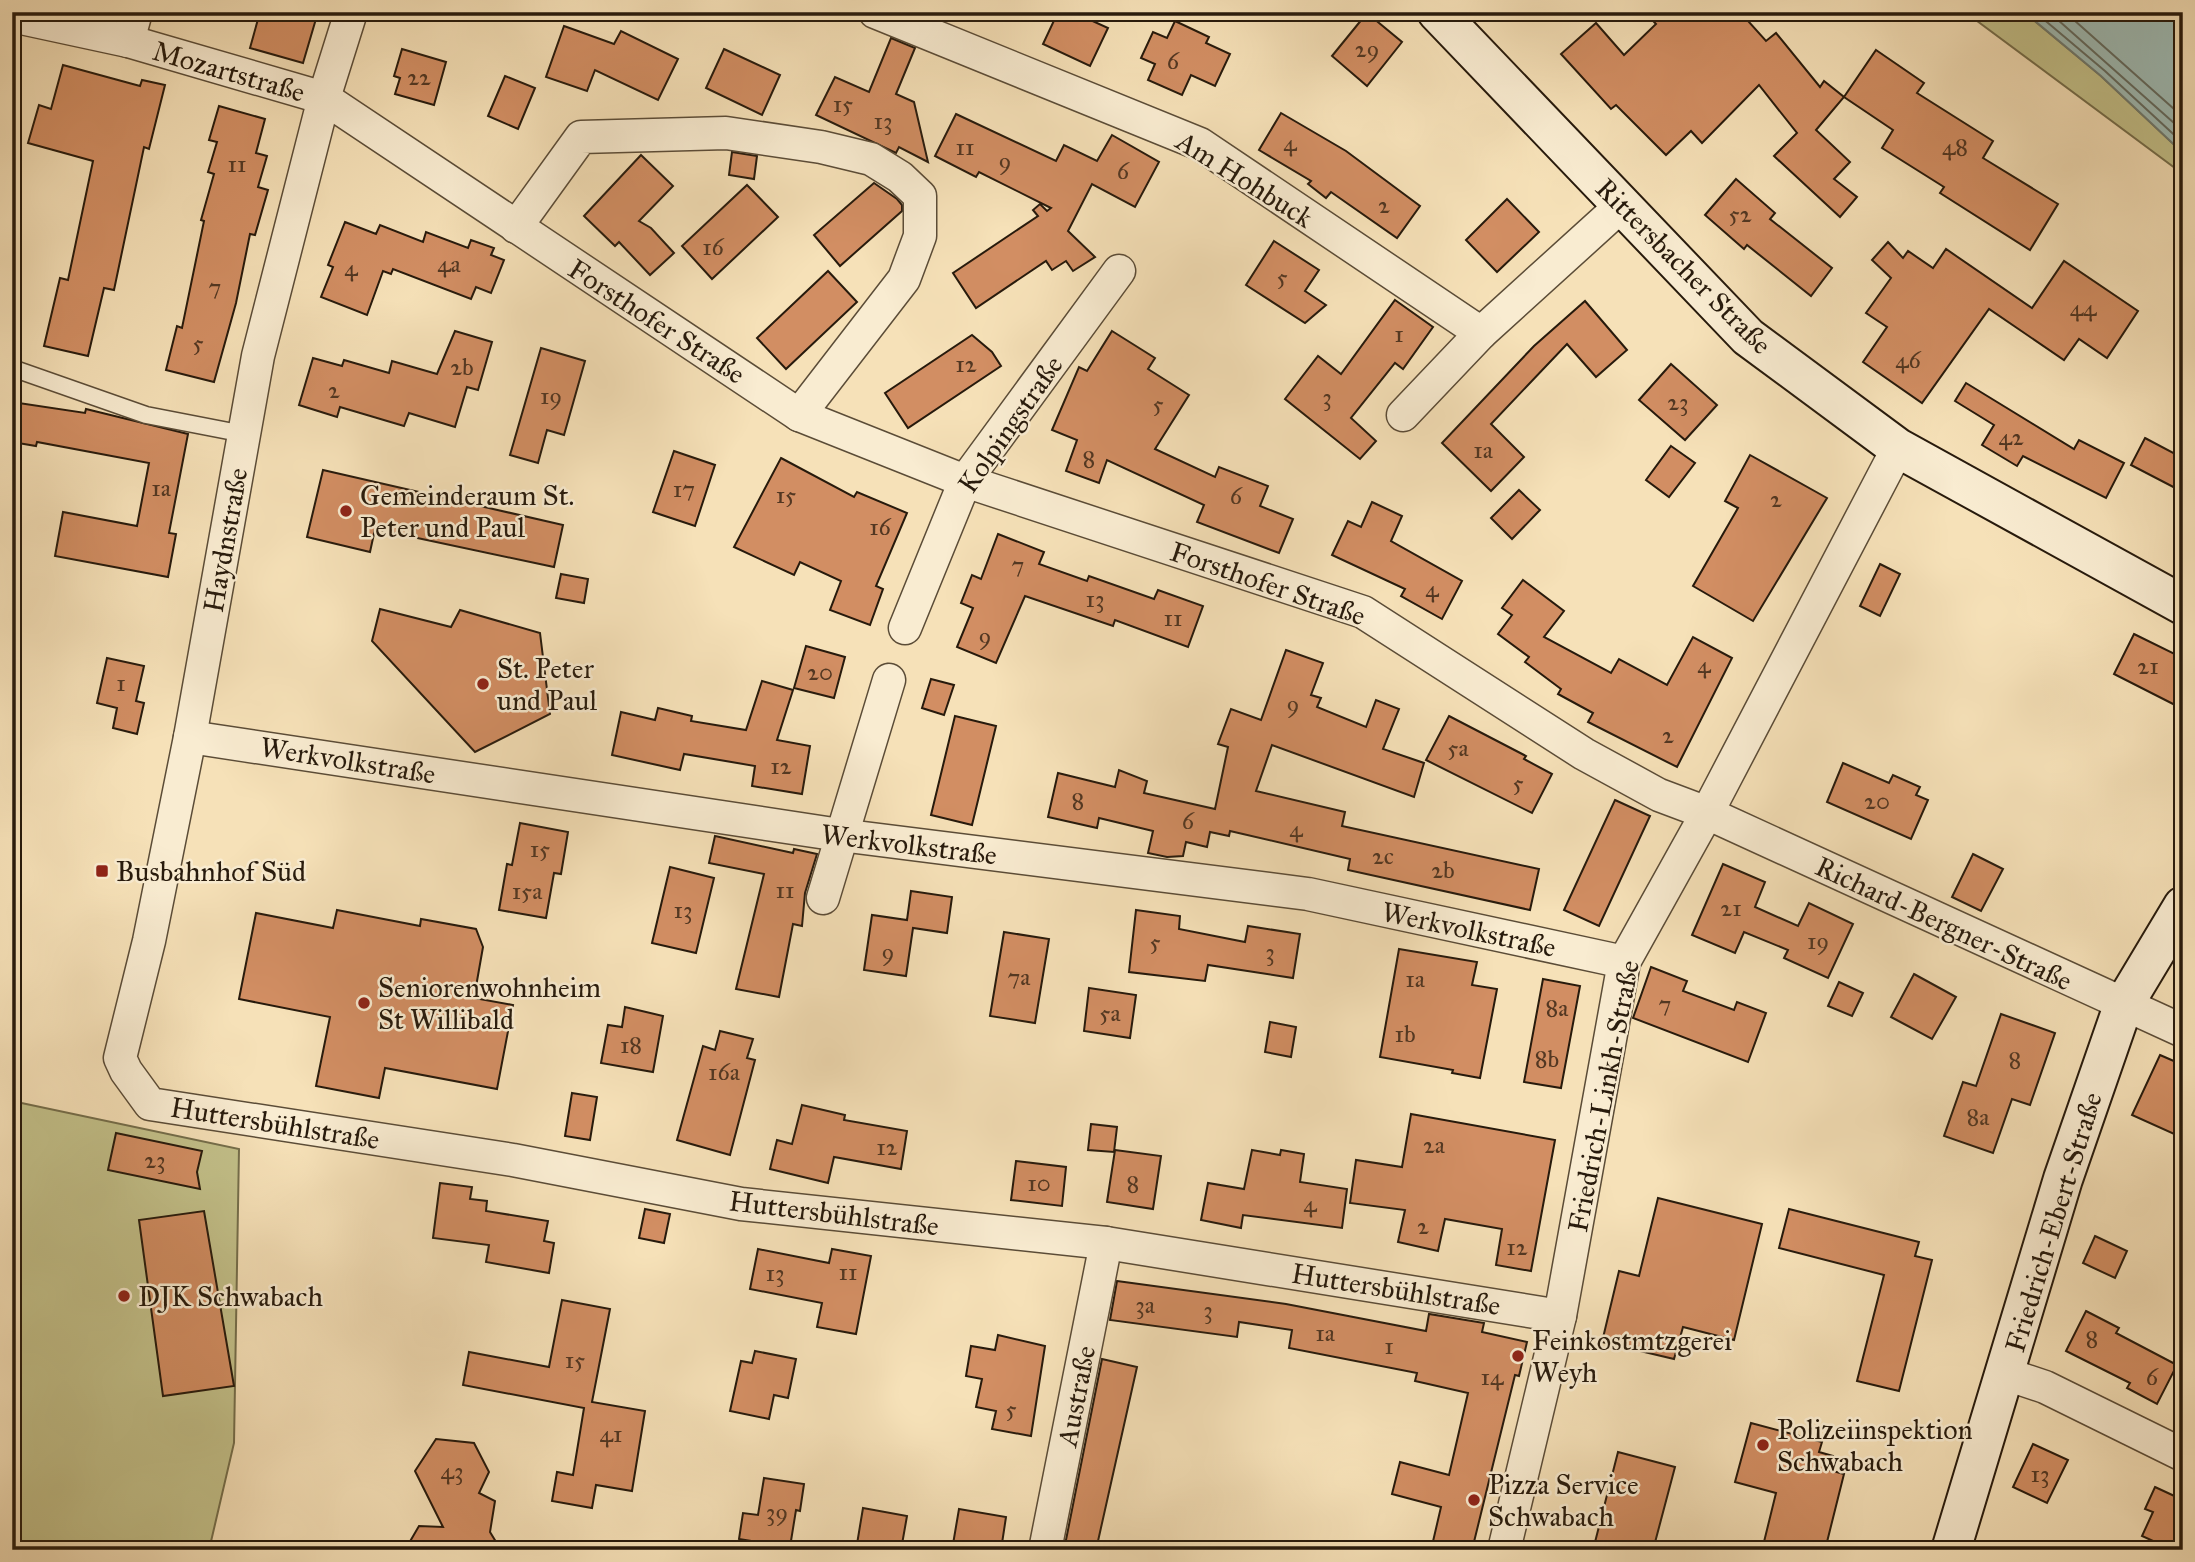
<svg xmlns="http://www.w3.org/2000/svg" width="2195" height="1562" font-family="'IM FELL Great Primer',serif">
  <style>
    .green { fill: #c3c18a; stroke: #756e4b; stroke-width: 2 }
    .water { fill: #9ebcb6; stroke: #6e7b72; stroke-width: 2 }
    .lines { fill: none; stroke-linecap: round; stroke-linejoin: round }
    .shore { stroke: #626b61; stroke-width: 2 }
    .building { fill: #d28e63; stroke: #271a0c; stroke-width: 2 }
    .lane-casing { stroke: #5b4c37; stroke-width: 19 }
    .street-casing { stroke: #5b4c37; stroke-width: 35 }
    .secondary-casing { stroke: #271a0c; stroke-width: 42 }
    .lane { stroke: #f9ecd1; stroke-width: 16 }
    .street { stroke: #f9ecd1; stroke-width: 32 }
    .secondary { stroke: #f9ecd1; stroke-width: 38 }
    .poi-dot { fill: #8f2418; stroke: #f9ecd1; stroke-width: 2.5 }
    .labels { text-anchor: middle; stroke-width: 5; stroke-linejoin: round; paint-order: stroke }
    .number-label { font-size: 24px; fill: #523722 }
    .street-label { font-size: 28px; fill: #271a0c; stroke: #f9ecd1 }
    .poi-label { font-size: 28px; fill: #271a0c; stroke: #f9ecd1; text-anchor: start }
  </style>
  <rect width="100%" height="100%" fill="#f6e1b8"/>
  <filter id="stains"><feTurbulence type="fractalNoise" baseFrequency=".00286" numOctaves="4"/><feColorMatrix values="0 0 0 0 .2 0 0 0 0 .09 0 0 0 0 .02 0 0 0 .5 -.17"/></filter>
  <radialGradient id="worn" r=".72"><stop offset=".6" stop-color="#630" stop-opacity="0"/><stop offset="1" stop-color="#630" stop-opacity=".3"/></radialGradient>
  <!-- green -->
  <g class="green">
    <path d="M1965 12H2024L2101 76 2183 153V174Z"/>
    <path d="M12 1101 239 1149 234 1443 209 1550H12Z"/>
  </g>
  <!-- water -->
  <path class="water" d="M2024 12H2183V153L2101 76Z"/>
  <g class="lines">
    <!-- shore -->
    <g class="shore">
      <path d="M2035 12 2105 71 2183 143"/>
      <path d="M2049 12 2183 131"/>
      <path d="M2065 12 2183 117"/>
    </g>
  </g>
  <!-- building -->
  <g class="building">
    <path d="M260 12H318L303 63 250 48Z"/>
    <path d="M1058 12H1073L1108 28 1090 66 1043 44Z"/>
    <path d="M1645 12H1740L1766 41 1776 33 1820 87 1824 81 1844 97 1816 130 1850 162 1834 179 1857 197 1840 217 1774 156 1797 133 1759 85 1702 143 1691 131 1666 155 1616 105 1611 109 1561 54 1596 23 1624 55 1656 24Z"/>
    <path d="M1367 13 1402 42 1367 86 1332 56Z"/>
    <path d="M1175 21 1209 37 1206 43 1230 54 1215 86 1191 75 1182 95 1148 80 1155 64 1141 58 1153 32 1167 38Z"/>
    <path d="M564 26 614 44 621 31 678 59 658 100 595 70 587 91 546 77Z"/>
    <path d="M891 38 915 48 896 94 914 102 928 162 899 147 896 153 816 115 835 77 869 92Z"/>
    <path d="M402 49 446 62 434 105 395 94 400 78 394 76Z"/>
    <path d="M724 49 780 75 762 115 706 88Z"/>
    <path d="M1876 50 1924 83 1917 93 1993 141 1983 158 2058 204 2030 250 1940 193 1944 187 1882 148 1893 130 1844 97Z"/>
    <path d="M63 65 140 86 142 80 165 85 149 149 144 147 114 290 104 288 88 356 44 346 60 278 68 280 93 161 28 143 39 105 51 109Z"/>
    <path d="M505 76 535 88 518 129 488 116Z"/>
    <path d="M219 106 265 119 256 153 267 156 258 187 268 190 255 235 250 234 236 303 214 382 166 370 177 326 182 328 204 221 201 220 214 174 208 172 217 142 209 140Z"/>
    <path d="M1281 113 1346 151 1420 206 1397 238 1331 192 1326 198 1308 184 1311 181 1259 150Z"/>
    <path d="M956 114 1056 161 1064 145 1097 161 1112 135 1159 162 1135 207 1092 184 1068 231 1095 257 1073 271 1066 261 1052 270 1046 261 976 308 953 273 1038 216 1033 210 1040 204 1047 211 1051 208 979 172 976 177 935 156Z"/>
    <path d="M732 152 757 156 754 179 729 175Z"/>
    <path d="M641 155 673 186 639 221 651 228 674 253 650 275 619 242 615 246 584 216Z"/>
    <path d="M1736 179 1775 213 1770 219 1832 268 1811 296 1747 245 1744 249 1705 215Z"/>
    <path d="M874 183 897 199 902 205V211L840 266 814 235Z"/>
    <path d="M747 185 778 217 712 279 682 246Z"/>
    <path d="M1507 199 1539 232 1497 272 1466 240Z"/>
    <path d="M345 222 376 234 380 225 423 242 426 232 468 248 471 240 494 248 491 255 504 260 491 293 476 287 471 299 393 269 391 274 383 271 367 315 321 297 333 267 328 265Z"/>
    <path d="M1274 241 1319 270 1305 291 1326 305 1305 323 1246 285Z"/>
    <path d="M1888 242 1903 258 1908 251 1933 268 1946 249 2032 308 2064 261 2138 311 2107 358 2079 339 2064 360 1989 309 1922 403 1863 362 1887 327 1866 313 1891 278 1872 260Z"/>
    <path d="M828 271 857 302 786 369 757 338Z"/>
    <path d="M1395 300 1433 327 1403 369 1395 363 1351 418 1376 441 1360 459 1285 399 1318 356 1341 374Z"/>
    <path d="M1585 301 1627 350 1596 377 1567 344 1491 424 1524 457 1491 491 1442 443 1534 346Z"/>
    <path d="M455 331 492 342 478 390 467 387 455 427 409 413 404 426 340 407 337 417 299 405 313 358 342 366 344 360 389 373 392 361 437 374Z"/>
    <path d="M1112 331 1155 358 1148 369 1189 395 1155 449 1215 477 1219 467 1268 486 1260 506 1293 519 1279 553 1197 522 1204 505 1107 460 1099 483 1066 471 1077 440 1052 430 1079 367 1087 371Z"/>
    <path d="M972 335 992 352 1001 366 908 428 885 393Z"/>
    <path d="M541 348 585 361 564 435 547 430 538 463 510 455Z"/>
    <path d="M1671 364 1717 405 1685 440 1639 400Z"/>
    <path d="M1966 383 2074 449 2079 440 2124 463 2106 498 2023 456 2017 466 1982 445 1994 425 1955 401Z"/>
    <path d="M12 402 85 413 86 409 188 434 169 533 176 534 168 577 55 556 63 512 137 526 149 463 37 442 36 446 12 442Z"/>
    <path d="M2145 438 2183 458V492L2131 465Z"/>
    <path d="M1671 446 1695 463 1669 497 1646 480Z"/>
    <path d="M674 451 715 465 695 526 653 512Z"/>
    <path d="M1750 455 1827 498 1753 621 1693 586 1738 508 1725 501Z"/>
    <path d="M781 458 854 497 857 492 907 513 876 586 883 589 870 625 830 610 841 581 800 562 794 575 734 547Z"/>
    <path d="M323 470 563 525 554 567 375 529 370 552 307 537Z"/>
    <path d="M1519 490 1540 510 1512 539 1491 518Z"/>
    <path d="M1372 502 1402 516 1391 541 1462 581 1442 619 1401 596 1405 589 1332 555 1348 521 1361 527Z"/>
    <path d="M998 534 1044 552 1039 564 1087 581 1089 576 1154 599 1158 590 1203 606 1188 647 1115 620 1113 626 1025 596 996 663 957 647 973 608 961 603 972 575 981 579Z"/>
    <path d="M1880 564 1900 574 1880 616 1860 606Z"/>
    <path d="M561 574 588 579 584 603 556 598Z"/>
    <path d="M1523 580 1564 611 1544 637 1611 673 1619 659 1667 685 1693 637 1732 658 1677 767 1588 722 1593 713 1558 694 1561 689 1525 662 1529 657 1498 634 1512 615 1502 608Z"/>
    <path d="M380 609 451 627 460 610 540 633 550 714 475 752 372 641Z"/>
    <path d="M2134 634 2183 658V709L2114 674Z"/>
    <path d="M806 646 845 657 834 698 794 688Z"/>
    <path d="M1286 650 1323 663 1311 695 1321 698 1317 707 1366 727 1376 700 1399 709 1383 749 1424 763 1414 797 1272 745 1256 791 1345 812 1342 826 1539 869 1530 910 1348 870 1350 859 1230 831 1229 836 1210 832 1207 847 1186 842 1183 856 1167 857 1148 853 1153 831 1099 818 1097 828 1048 817 1058 773 1115 787 1119 770 1147 781 1144 793 1215 809 1228 747 1218 744 1231 709 1261 720Z"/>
    <path d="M107 658 144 666 136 701 144 703 137 734 113 728 117 708 97 703Z"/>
    <path d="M931 679 954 685 944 715 922 708Z"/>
    <path d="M762 681 793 690 777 740 810 746 802 794 752 786 755 766 684 754 680 770 612 755 621 712 655 720 658 708 692 716 691 721 746 730Z"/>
    <path d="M955 716 996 726 972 825 931 815Z"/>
    <path d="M1449 716 1526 756 1524 759 1552 774 1532 813 1426 760Z"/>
    <path d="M1843 763 1889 783 1893 775 1920 787 1916 795 1928 800 1911 839 1827 802Z"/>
    <path d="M1615 800 1650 816 1599 926 1564 910Z"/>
    <path d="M520 823 568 832 561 874 554 873 546 918 499 910 507 864 512 865Z"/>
    <path d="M715 836 793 853 794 849 817 854 805 893 802 926 793 924 779 997 736 989 764 874 709 863Z"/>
    <path d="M1973 854 2003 869 1981 911 1952 897Z"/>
    <path d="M1723 864 1765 882 1755 907 1798 926 1809 903 1853 924 1828 978 1784 958 1788 950 1744 932 1735 953 1692 935Z"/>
    <path d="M670 867 714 878 696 953 652 943Z"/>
    <path d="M911 891 952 897 947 933 913 928 906 976 864 970 872 915 907 920Z"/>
    <path d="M337 910 420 926 421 919 476 929 483 947 474 998 513 1005 497 1089 385 1068 379 1098 316 1086 330 1017 239 999 256 913 333 928Z"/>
    <path d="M1136 910 1180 916 1179 929 1245 942 1248 926 1300 934 1293 978 1208 965 1205 981 1129 972Z"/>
    <path d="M1004 932 1049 939 1035 1023 990 1016Z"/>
    <path d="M1399 949 1477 962 1472 985 1497 989 1480 1078 1452 1073 1453 1070 1380 1057Z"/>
    <path d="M1651 967 1687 981 1683 991 1734 1010 1737 1002 1766 1013 1748 1062 1633 1018Z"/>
    <path d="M1914 974 1956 997 1932 1039 1891 1017Z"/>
    <path d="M1543 979 1580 986 1561 1088 1524 1082Z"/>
    <path d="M1839 982 1863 993 1852 1016 1828 1006Z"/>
    <path d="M1089 988 1136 995 1130 1038 1084 1031Z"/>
    <path d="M625 1007 663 1016 653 1072 601 1063 608 1025 622 1027Z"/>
    <path d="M2001 1014 2055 1033 2030 1105 2012 1099 1993 1153 1944 1136 1963 1082 1976 1086Z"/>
    <path d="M1270 1022 1296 1027 1291 1057 1265 1052Z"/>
    <path d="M720 1031 753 1039 747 1058 755 1060 730 1155 677 1140 703 1046 715 1050Z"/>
    <path d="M2160 1055 2183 1065V1138L2132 1115Z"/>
    <path d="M572 1093 597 1097 590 1140 565 1136Z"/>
    <path d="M802 1105 845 1115 844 1120 907 1131 901 1169 834 1157 828 1183 770 1169 777 1140 792 1144Z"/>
    <path d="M1411 1114 1555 1140 1531 1271 1496 1265 1502 1229 1445 1219 1438 1251 1398 1242 1405 1210 1350 1203 1356 1160 1402 1167Z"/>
    <path d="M1091 1124 1117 1127 1114 1152 1088 1150Z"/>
    <path d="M116 1133 202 1151 197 1172 200 1189 108 1170Z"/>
    <path d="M1115 1150 1161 1156 1153 1209 1107 1202Z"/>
    <path d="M1252 1150 1280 1155 1281 1150 1304 1154 1300 1182 1347 1189 1342 1228 1243 1215 1241 1228 1201 1220 1208 1183 1244 1189Z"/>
    <path d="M1016 1161 1066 1167 1062 1206 1011 1200Z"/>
    <path d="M440 1183 472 1187 470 1199 487 1201 486 1211 548 1221 544 1241 554 1243 549 1273 486 1262 489 1245 433 1238Z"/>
    <path d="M1658 1198 1762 1224 1734 1340 1683 1327 1674 1359 1602 1342 1619 1271 1639 1276Z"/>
    <path d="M645 1209 670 1214 664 1243 639 1238Z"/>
    <path d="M1789 1209 1919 1242 1915 1256 1932 1260 1899 1391 1857 1381 1884 1275 1779 1248Z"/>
    <path d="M204 1211 234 1386 163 1396 139 1220Z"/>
    <path d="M2095 1236 2127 1251 2115 1278 2083 1263Z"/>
    <path d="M758 1249 829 1263 832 1249 871 1256 856 1334 817 1327 822 1303 750 1289Z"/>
    <path d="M1117 1281 1286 1304 1426 1331 1429 1314 1484 1323 1482 1332 1527 1342 1519 1376 1515 1375 1472 1550H1431L1441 1507 1392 1494 1400 1462 1449 1475 1468 1393 1415 1381 1417 1373 1289 1348 1292 1330 1239 1322 1237 1337 1110 1320Z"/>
    <path d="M562 1300 610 1309 592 1402 645 1411 632 1491 596 1485 592 1508 552 1501 557 1472 573 1475 584 1408 463 1385 469 1352 549 1367Z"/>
    <path d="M2086 1311 2119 1328 2116 1333 2177 1365 2157 1404 2127 1388 2130 1383 2066 1351Z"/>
    <path d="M998 1335 1045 1346 1031 1436 992 1429 996 1411 976 1407 982 1379 966 1376 971 1346 995 1350Z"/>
    <path d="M755 1351 796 1359 788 1398 774 1395 769 1419 730 1411 741 1361 752 1363Z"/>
    <path d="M1102 1359 1137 1367 1096 1550H1064Z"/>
    <path d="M1751 1423 1822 1442 1819 1452 1833 1456 1829 1470 1844 1474 1825 1550H1762L1776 1493 1735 1482Z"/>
    <path d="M436 1439 474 1443 489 1472 479 1493 495 1501 490 1532 501 1550H405L419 1526 443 1527 415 1471Z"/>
    <path d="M2033 1444 2068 1460 2047 1503 2013 1487Z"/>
    <path d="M1618 1452 1675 1467 1653 1550H1593Z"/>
    <path d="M764 1478 804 1484 800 1511 796 1510 790 1547 739 1539 743 1513 758 1515Z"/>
    <path d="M2155 1487 2183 1500V1527L2173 1550 2142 1536 2153 1512 2145 1509Z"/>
    <path d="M863 1508 907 1516 901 1550H856Z"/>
    <path d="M959 1509 1006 1517 1001 1550H952Z"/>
  </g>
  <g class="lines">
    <defs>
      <path id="lane" d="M12 368 146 415 244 434"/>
      <g id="street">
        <path d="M351 12 324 98 258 356 190 737 149 941 120 1058 126 1071 150 1104 513 1160 741 1204 1106 1243 1560 1316"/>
        <path d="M875 12 1200 144 1481 333 1622 205"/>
        <path d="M12 16 128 41 324 98 799 415 965 481 1363 612 1584 754 1659 795 1707 813 2183 1031"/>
        <path d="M128 41 136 12"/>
        <path d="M516 227 581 137 726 133 821 147 871 159 900 177 920 196V236L904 279 799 415"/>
        <path d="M1403 415 1481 333"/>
        <path d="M905 628 965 481 1119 271"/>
        <path d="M190 737 840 835 1308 894 1624 962"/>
        <path d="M823 898 889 680"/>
        <path d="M2006 1374 2045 1387 2183 1455"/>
        <path d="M1045 1550 1106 1243"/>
        <path d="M1504 1550 1560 1316 1624 962 1707 813 1898 448"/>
      </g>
      <g id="secondary">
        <path d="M1437 12 1748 337 1898 448 2183 605"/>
        <path d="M1951 1550 2063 1179 2123 1006 2183 906"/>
      </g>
    </defs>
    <!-- lane casing -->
    <use href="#lane" class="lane-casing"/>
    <!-- street casing -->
    <use href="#street" class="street-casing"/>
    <!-- secondary casing -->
    <use href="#secondary" class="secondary-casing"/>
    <!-- lane -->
    <use href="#lane" class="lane"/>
    <!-- street -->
    <use href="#street" class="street"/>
    <!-- secondary -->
    <use href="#secondary" class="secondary"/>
  </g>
  <!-- markers -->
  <g class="poi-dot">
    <circle cx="346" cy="511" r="7"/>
    <circle cx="483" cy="684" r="7"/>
    <rect x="95" y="864" width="14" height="14" rx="3.5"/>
    <circle cx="364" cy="1003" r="7"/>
    <circle cx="124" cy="1296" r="7"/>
    <circle cx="1518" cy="1356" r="7"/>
    <circle cx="1763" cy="1445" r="7"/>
    <circle cx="1474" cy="1500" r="7"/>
  </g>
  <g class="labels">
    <!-- number labels -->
    <g class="number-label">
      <text x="1367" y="57">29</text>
      <text x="1173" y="69">6</text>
      <text x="419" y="85">22</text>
      <text x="843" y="112">15</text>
      <text x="883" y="129">13</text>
      <text x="1290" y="151">4</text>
      <text x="965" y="155">11</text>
      <text x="1955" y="155">48</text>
      <text x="1005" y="169">9</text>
      <text x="237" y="172">11</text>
      <text x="1123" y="179">6</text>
      <text x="1384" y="213">2</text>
      <text x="1740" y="222">52</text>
      <text x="713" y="255">16</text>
      <text x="449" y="272">4a</text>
      <text x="351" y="276">4</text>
      <text x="1282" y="285">5</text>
      <text x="215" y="295">7</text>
      <text x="2083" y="316">44</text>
      <text x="1399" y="342">1</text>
      <text x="198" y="351">5</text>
      <text x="1908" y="368">46</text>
      <text x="966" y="372">12</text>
      <text x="462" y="375">2b</text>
      <text x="334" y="398">2</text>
      <text x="551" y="404">19</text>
      <text x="1327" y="405">3</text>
      <text x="1678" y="410">23</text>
      <text x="1158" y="412">5</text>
      <text x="2011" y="445">42</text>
      <text x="1483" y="458">1a</text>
      <text x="1089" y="467">8</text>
      <text x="161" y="496">1a</text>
      <text x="684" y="497">17</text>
      <text x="786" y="503">15</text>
      <text x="1236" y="504">6</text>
      <text x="1776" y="507">2</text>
      <text x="880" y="535">16</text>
      <text x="1018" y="573">7</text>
      <text x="1432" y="597">4</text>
      <text x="1095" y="607">13</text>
      <text x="1173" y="626">11</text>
      <text x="985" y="644">9</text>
      <text x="1704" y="673">4</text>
      <text x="2148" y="674">21</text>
      <text x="820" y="680">20</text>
      <text x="121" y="691">1</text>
      <text x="1293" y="712">9</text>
      <text x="1668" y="743">2</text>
      <text x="1458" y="756">5a</text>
      <text x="781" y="774">12</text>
      <text x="1518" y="791">5</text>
      <text x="1078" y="809">8</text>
      <text x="1877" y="809">20</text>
      <text x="1188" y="829">6</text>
      <text x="1296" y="837">4</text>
      <text x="540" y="857">15</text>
      <text x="1383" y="864">2c</text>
      <text x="1443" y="878">2b</text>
      <text x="785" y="898">11</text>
      <text x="527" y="899">15a</text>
      <text x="1731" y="916">21</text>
      <text x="683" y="918">13</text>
      <text x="1818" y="949">19</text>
      <text x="1155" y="950">5</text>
      <text x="888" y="960">9</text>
      <text x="1270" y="960">3</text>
      <text x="1019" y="985">7a</text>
      <text x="1415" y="987">1a</text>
      <text x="1665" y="1012">7</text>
      <text x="1557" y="1016">8a</text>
      <text x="1110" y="1021">5a</text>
      <text x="1405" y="1042">1b</text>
      <text x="631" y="1053">18</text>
      <text x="1547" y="1067">8b</text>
      <text x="2015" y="1068">8</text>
      <text x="724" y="1080">16a</text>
      <text x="1978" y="1125">8a</text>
      <text x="1434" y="1153">2a</text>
      <text x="887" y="1155">12</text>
      <text x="155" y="1168">23</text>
      <text x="1039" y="1191">10</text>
      <text x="1133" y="1192">8</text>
      <text x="1310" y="1212">4</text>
      <text x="1423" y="1234">2</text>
      <text x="1517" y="1255">12</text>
      <text x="848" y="1280">11</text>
      <text x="775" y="1281">13</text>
      <text x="1145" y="1313">3a</text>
      <text x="1208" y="1318">3</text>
      <text x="1325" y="1341">1a</text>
      <text x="2092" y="1347">8</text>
      <text x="1389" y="1354">1</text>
      <text x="575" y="1368">15</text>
      <text x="1492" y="1385">14</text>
      <text x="2152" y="1385">6</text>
      <text x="1011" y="1417">5</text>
      <text x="611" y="1442">41</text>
      <text x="452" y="1479">43</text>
      <text x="2040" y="1482">13</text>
      <text x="777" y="1520">39</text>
    </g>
    <!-- street labels -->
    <g class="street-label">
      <text transform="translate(229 71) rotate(16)" y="10">Mozartstraße</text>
      <text transform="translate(1245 179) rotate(32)" y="10">Am Hohbuck</text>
      <text transform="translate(1684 266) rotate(45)" y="10">Rittersbacher Straße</text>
      <text transform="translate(657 321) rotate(33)" y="10">Forsthofer Straße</text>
      <text transform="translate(1010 424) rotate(-55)" y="10">Kolpingstraße</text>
      <text transform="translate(225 540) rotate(-80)" y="10">Haydnstraße</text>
      <text transform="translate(1268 583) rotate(19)" y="10">Forsthofer Straße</text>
      <text transform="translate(348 760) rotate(9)" y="10">Werkvolkstraße</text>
      <text transform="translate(909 844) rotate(7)" y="10">Werkvolkstraße</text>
      <text transform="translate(1944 923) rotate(25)" y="10">Richard-Bergner-Straße</text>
      <text transform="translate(1469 929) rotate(12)" y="10">Werkvolkstraße</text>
      <text transform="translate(1603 1096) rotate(-79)" y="10">Friedrich-Linkh-Straße</text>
      <text transform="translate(275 1123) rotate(9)" y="10">Huttersbühlstraße</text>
      <text transform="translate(834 1213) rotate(7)" y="10">Huttersbühlstraße</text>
      <text transform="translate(2053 1222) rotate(-73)" y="10">Friedrich-Ebert-Straße</text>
      <text transform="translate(1396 1289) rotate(9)" y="10">Huttersbühlstraße</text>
      <text transform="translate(1076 1396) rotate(-79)" y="10">Austraße</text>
    </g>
    <!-- poi labels -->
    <g class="poi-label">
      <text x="360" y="505">Gemeinderaum St.<tspan x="360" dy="32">Peter und Paul</tspan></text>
      <text x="497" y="678">St. Peter<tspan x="497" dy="32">und Paul</tspan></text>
      <text x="116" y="881">Busbahnhof Süd</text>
      <text x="378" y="997">Seniorenwohnheim<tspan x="378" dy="32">St Willibald</tspan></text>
      <text x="138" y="1306">DJK Schwabach</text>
      <text x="1532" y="1350">Feinkostmtzgerei<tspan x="1532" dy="32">Weyh</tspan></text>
      <text x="1777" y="1439">Polizeiinspektion<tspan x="1777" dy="32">Schwabach</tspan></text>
      <text x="1488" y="1494">Pizza Service<tspan x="1488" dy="32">Schwabach</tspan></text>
    </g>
  </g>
  <!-- margin -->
  <rect width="2195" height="1562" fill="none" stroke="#f6e1b8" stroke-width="42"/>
  <rect x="14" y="14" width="2167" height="1534" fill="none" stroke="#271a0c" stroke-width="3.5"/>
  <rect x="21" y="21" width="2153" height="1520" fill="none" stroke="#271a0c" stroke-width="2"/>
  <rect width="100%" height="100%" filter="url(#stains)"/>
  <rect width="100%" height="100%" fill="url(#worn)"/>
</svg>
